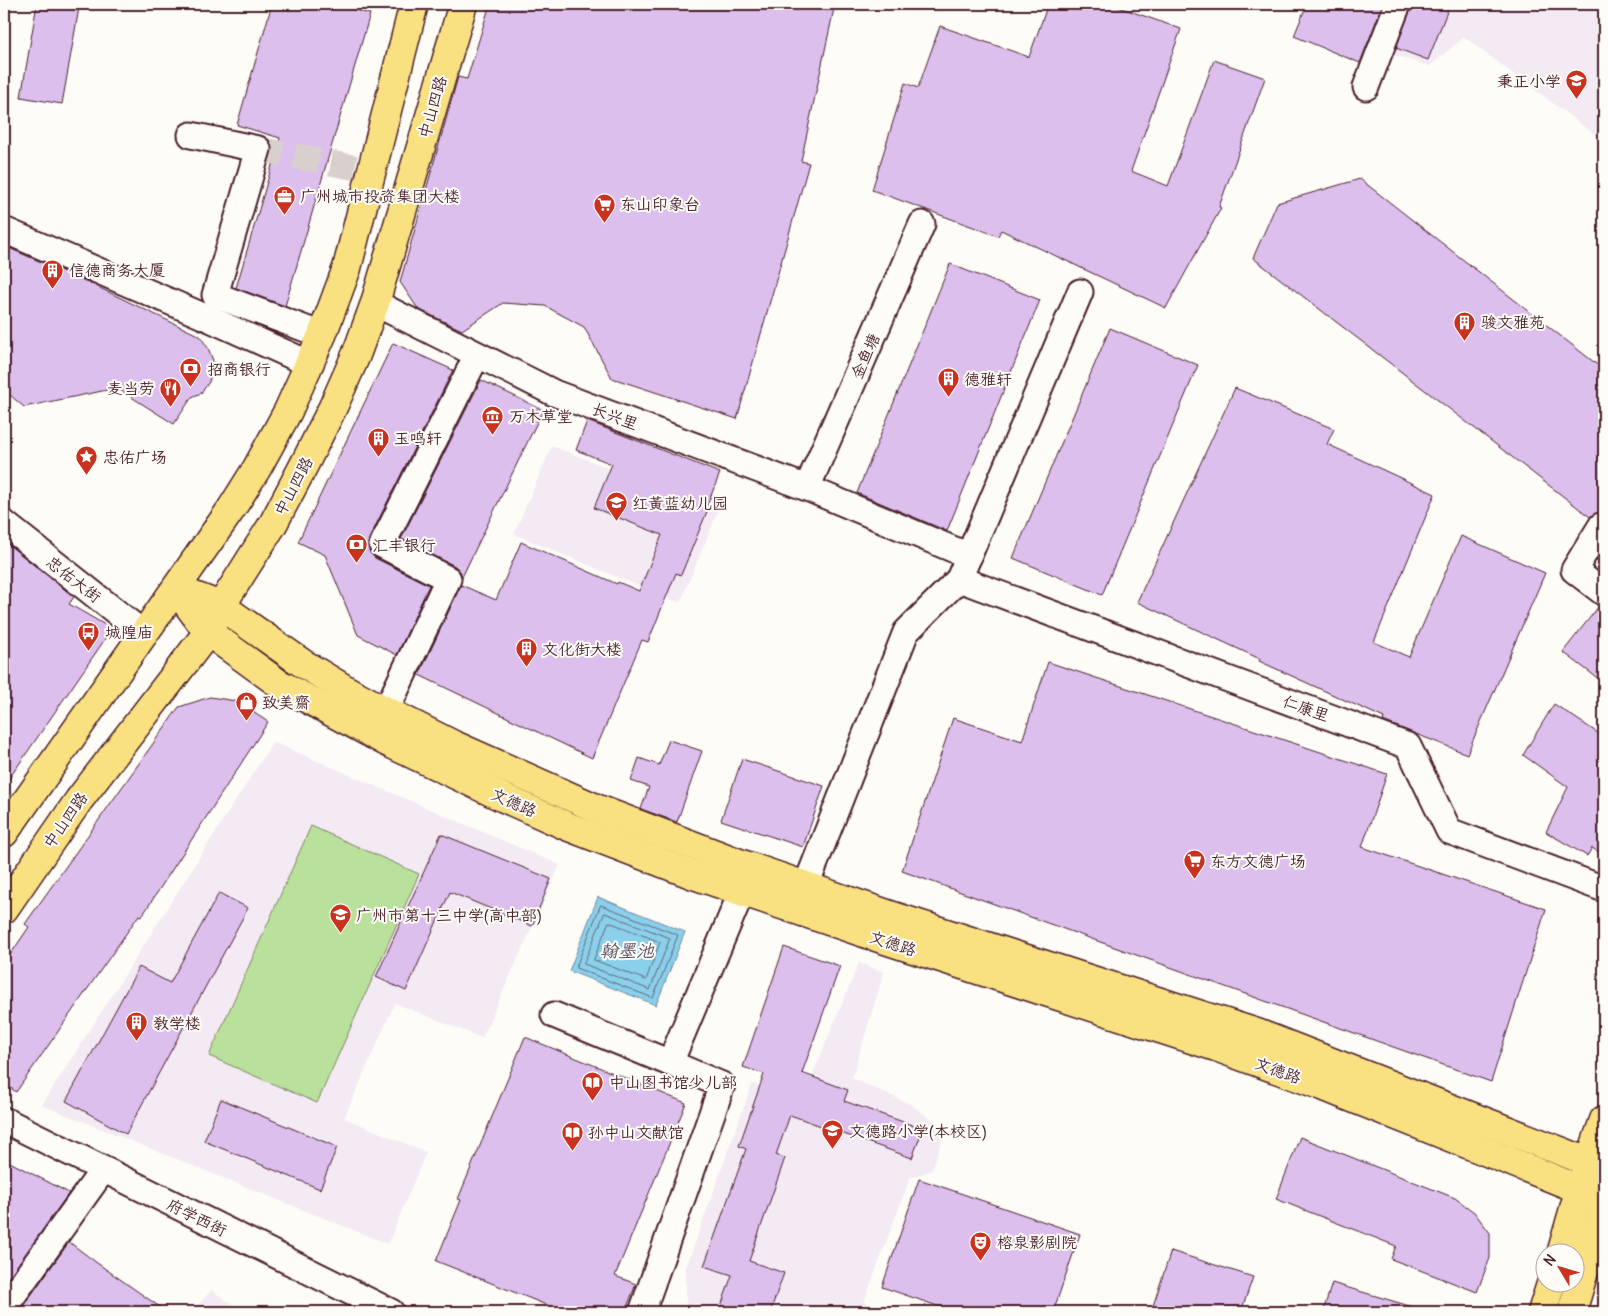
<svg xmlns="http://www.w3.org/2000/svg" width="1608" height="1316" font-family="Delius,'LXGW WenKai TC',sans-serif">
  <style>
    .built { fill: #f3eaf4 }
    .green { fill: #bae19c; stroke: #828064 }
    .water { fill: #8ad0eb; stroke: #70899e }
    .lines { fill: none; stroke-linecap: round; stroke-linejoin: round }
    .shore { stroke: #646678; stroke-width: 1 }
    .building { fill: #dcbfed; stroke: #4a1f2b }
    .minor-tunnel { stroke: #d9d0ce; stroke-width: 25; stroke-dasharray: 25 12; stroke-linecap: butt }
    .minor-casing { stroke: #4a1f2b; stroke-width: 29 }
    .major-casing { stroke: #4a1f2b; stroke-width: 31 }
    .minor { stroke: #fdfcf7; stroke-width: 25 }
    .major { stroke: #f9e181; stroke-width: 28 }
    .labels { text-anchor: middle; stroke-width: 4; stroke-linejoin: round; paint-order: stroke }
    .poi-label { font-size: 16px; fill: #4a1f2b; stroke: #fdfcf7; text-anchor: start }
    .street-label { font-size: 16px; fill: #4a1f2b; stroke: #fdfcf7 }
    .water-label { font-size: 18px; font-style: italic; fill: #5d5465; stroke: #fdfcf7 }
  </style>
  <rect width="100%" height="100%" fill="#fdfcf7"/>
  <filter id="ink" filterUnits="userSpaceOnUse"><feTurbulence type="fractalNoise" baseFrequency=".02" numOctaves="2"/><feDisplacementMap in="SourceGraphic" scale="10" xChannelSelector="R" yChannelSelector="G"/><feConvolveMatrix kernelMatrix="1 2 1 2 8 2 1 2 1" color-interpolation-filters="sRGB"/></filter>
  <g filter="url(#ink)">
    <!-- built -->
    <g class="built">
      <path d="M1409 4H1604V134L1601 139 1464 37 1430 66 1390 54Z"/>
      <path d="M552 446 718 511 680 603 514 534Z"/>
      <path d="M273 742 560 865 482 1038 395 1003 344 1118 426 1152 388 1244 42 1105Z"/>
      <path d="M859 963 884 972 852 1078 912 1105 945 1130 932 1170 910 1178 864 1302 890 1312H686V1268L752 1084 803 1098Z"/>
      <path d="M211 1290 244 1312H193Z"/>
    </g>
    <!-- green -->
    <path class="green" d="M311 826 419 874 317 1103 209 1056Z"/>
    <!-- water -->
    <path class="water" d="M598 897 685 932 656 1005 569 971Z"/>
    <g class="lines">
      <!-- shore -->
      <g class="shore">
        <path d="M601 905 678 935 653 998 576 968Z"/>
        <path d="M605 913 670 938 650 990 584 964Z"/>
        <path d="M609 922 660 942 646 980 594 960Z"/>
      </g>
    </g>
    <!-- building -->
    <g class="building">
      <path d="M37 4H53L79 8 62 104 21 97Z"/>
      <path d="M272 4H332L370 14 285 306 236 288 280 138 237 125Z"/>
      <path d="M490 4H835L801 161 809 163 737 419 612 378 584 327 545 306 503 303 462 330 418 309 400 282 458 77 467 79Z"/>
      <path d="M1048 4H1110L1181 29 1131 171 1168 186 1214 60 1265 78 1219 207 1221 208 1166 308 1001 230 998 236 872 190 905 83 918 88 940 26 1029 57Z"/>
      <path d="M1307 4H1383L1360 63 1294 36Z"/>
      <path d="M1412 4H1450L1428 60 1396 48Z"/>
      <path d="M1360 179 1604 370V512L1595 513 1590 517 1253 258 1277 203Z"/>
      <path d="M4 246 83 280 200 336 208 348 214 363 209 382 201 393 192 397 174 424 117 388 24 407 4 390Z"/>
      <path d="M950 264 1040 300 947 531 857 493Z"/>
      <path d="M1110 328 1198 365 1102 595 1013 558Z"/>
      <path d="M393 343 453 370 369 539 368 545 370 552 375 558 429 585 397 655 358 635 325 555 298 542Z"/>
      <path d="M481 380 543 410 462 577 460 571 455 566 401 539Z"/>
      <path d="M1235 388 1334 429 1327 444 1435 494 1374 642 1409 657 1461 536 1545 573 1467 754 1383 721 1384 718 1259 661 1260 659 1137 602Z"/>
      <path d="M587 421 720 473 706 508 708 509 681 575 676 573 648 642 642 640 592 758 419 675 461 585 496 600 521 542 617 584 618 582 639 591 662 535 594 508 612 464 576 450Z"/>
      <path d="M4 541 74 597 69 604 112 629 4 786Z"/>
      <path d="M1599 606 1604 607V683L1563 652Z"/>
      <path d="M1048 662 1387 774 1362 847 1546 909 1491 1082 902 871 953 718 1022 741Z"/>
      <path d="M210 697 236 701 268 722 142 916 139 915 16 1092 4 1083V964L29 927 25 924 179 707Z"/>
      <path d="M1554 704 1604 737V855L1592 848 1587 856 1546 832 1568 787 1523 755Z"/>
      <path d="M669 740 702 751 677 822 641 809 649 787 631 781 639 758 659 765Z"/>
      <path d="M742 759 824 786 803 847 721 820Z"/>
      <path d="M441 834 551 879 532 926 450 892 406 991 376 977Z"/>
      <path d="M219 893 248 908 126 1134 66 1101 139 967 170 983Z"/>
      <path d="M784 947 840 966 802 1073 848 1090 844 1101 923 1129 912 1158 790 1115 776 1155 785 1158 749 1261 784 1273 770 1312H719L732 1275 704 1266 746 1149 739 1146 764 1074 743 1067Z"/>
      <path d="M525 1037 686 1103 615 1276 636 1284 625 1312H564L436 1261 461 1200 458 1199Z"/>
      <path d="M221 1099 337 1147 320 1189 204 1141Z"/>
      <path d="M1300 1137 1455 1198 1474 1212 1490 1233V1258L1477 1292 1391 1259 1396 1246 1276 1199Z"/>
      <path d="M4 1159 69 1193 4 1284Z"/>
      <path d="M919 1179 1080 1234 1053 1312H955L882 1287Z"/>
      <path d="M69 1242 97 1263 167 1312H19Z"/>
      <path d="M1171 1251 1253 1277 1241 1312H1151Z"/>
      <path d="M1332 1283 1413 1307 1412 1312H1323Z"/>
    </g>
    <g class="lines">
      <!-- minor-tunnel -->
      <path class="minor-tunnel" d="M258 149 373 171"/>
      <defs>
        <g id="minor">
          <path d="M1366 87 1398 4"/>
          <path d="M191 135 258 149 215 295 322 335"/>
          <path d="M4 230 210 319 310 364"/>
          <path d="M375 303 554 393 807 488 969 556"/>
          <path d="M807 488 922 224"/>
          <path d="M4 523 144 634"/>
          <path d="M1601 526 1574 570 1604 593"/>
          <path d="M959 579 1408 746 1449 831 1604 889"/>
          <path d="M386 711 448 579 382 545 477 355"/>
          <path d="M806 886 906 632 959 579 1080 292"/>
          <path d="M554 1015 670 1063 742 891"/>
          <path d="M4 1120 391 1312"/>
          <path d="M4 1308 103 1170"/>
          <path d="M642 1312 722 1085 670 1063"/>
        </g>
        <g id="major">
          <path d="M176 589 208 632 278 683 385 741 504 798 569 827 691 874 873 936 1216 1047 1320 1085 1604 1199"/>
          <path d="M176 589 221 606 302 663 350 692 386 711 454 745 598 809 742 864 890 915 1257 1033 1604 1168"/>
          <path d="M4 833 230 511 257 468 288 411 322 335 347 268 414 4"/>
          <path d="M4 909 79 800 208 632 221 606 273 524 304 465 333 407 356 355 375 303 463 4"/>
          <path d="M1561 1254 1579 1191 1604 1120"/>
          <path d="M1542 1312 1551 1284"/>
          <path d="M1572 1312 1604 1204"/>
        </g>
      </defs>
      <!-- minor casing -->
      <use href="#minor" class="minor-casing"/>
      <!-- major casing -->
      <use href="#major" class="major-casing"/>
      <!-- minor -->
      <use href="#minor" class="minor"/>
      <!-- major -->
      <use href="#major" class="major"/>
    </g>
  </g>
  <!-- icons -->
  <defs>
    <symbol id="school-pin" viewBox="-11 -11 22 30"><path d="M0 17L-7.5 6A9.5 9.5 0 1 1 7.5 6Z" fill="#c8321e" stroke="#fdfcf7"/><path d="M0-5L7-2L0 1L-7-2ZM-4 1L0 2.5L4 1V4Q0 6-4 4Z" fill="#fff"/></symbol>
    <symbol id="office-pin" viewBox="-11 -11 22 30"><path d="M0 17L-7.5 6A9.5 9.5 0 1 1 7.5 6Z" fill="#c8321e" stroke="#fdfcf7"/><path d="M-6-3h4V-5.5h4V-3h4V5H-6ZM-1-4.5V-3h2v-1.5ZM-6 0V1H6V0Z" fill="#fff"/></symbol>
    <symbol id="supermarket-pin" viewBox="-11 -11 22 30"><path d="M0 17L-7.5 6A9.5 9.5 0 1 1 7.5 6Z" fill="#c8321e" stroke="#fdfcf7"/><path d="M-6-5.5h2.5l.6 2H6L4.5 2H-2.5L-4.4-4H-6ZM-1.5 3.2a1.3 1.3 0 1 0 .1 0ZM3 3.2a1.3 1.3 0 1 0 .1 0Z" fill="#fff"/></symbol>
    <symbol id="building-pin" viewBox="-11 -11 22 30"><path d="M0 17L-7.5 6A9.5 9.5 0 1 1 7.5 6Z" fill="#c8321e" stroke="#fdfcf7"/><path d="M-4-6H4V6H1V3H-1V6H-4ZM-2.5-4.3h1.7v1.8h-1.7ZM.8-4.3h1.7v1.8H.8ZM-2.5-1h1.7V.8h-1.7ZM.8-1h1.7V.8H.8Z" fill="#fff"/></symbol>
    <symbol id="bank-pin" viewBox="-11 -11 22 30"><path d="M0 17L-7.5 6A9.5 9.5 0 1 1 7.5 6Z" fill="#c8321e" stroke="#fdfcf7"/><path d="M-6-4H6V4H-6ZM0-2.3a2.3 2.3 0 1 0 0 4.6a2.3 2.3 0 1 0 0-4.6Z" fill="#fff"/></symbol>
    <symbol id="restaurant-pin" viewBox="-11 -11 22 30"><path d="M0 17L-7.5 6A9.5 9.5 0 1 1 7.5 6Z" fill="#c8321e" stroke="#fdfcf7"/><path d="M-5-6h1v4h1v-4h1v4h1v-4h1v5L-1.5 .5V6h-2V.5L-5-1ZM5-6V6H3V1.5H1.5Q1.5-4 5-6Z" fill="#fff"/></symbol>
    <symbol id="museum-pin" viewBox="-11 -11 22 30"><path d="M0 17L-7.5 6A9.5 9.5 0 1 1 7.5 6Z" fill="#c8321e" stroke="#fdfcf7"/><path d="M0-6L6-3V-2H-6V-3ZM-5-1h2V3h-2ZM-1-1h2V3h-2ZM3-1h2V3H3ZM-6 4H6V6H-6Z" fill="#fff"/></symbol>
    <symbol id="sight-pin" viewBox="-11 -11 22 30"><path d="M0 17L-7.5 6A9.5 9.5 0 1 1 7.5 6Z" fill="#c8321e" stroke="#fdfcf7"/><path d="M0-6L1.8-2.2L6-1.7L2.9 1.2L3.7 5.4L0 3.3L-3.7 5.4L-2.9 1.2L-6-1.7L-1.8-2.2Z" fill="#fff"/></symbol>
    <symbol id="bus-pin" viewBox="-11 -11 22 30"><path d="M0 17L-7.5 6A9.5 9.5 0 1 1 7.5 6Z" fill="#c8321e" stroke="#fdfcf7"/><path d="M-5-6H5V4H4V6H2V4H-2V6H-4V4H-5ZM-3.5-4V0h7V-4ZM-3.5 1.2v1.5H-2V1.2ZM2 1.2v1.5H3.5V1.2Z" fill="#fff"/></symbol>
    <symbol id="shop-pin" viewBox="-11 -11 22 30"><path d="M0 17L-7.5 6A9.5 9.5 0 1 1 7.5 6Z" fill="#c8321e" stroke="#fdfcf7"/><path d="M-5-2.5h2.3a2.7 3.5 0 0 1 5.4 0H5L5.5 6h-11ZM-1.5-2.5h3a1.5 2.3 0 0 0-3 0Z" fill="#fff"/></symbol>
    <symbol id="library-pin" viewBox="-11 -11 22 30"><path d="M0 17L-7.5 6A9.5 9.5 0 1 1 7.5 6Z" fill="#c8321e" stroke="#fdfcf7"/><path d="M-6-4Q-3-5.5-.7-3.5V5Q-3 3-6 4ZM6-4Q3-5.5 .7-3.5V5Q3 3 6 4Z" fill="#fff"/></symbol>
    <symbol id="theatre-pin" viewBox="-11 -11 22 30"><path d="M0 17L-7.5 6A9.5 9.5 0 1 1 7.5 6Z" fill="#c8321e" stroke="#fdfcf7"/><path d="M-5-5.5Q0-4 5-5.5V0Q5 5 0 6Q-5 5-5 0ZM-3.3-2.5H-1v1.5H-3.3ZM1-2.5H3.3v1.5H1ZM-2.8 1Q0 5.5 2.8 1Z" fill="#fff"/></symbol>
  </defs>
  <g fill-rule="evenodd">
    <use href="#school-pin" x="1564" y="68" width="25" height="34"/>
    <use href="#office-pin" x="272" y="184" width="25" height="34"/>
    <use href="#supermarket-pin" x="592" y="192" width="25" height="34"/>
    <use href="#building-pin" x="40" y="258" width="25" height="34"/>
    <use href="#building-pin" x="1452" y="310" width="25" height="34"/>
    <use href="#bank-pin" x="178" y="356" width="25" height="34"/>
    <use href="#building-pin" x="936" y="366" width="25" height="34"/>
    <use href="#restaurant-pin" x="158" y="376" width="25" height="34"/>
    <use href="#museum-pin" x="480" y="404" width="25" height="34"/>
    <use href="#building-pin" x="366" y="426" width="25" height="34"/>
    <use href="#sight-pin" x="74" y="444" width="25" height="34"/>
    <use href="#school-pin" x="604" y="490" width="25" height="34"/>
    <use href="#bank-pin" x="344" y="532" width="25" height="34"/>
    <use href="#bus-pin" x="76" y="620" width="25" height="34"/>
    <use href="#building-pin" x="514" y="636" width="25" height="34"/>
    <use href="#shop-pin" x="234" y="690" width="25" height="34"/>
    <use href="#supermarket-pin" x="1182" y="848" width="25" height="34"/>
    <use href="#school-pin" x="328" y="902" width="25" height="34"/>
    <use href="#building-pin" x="124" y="1010" width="25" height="34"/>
    <use href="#library-pin" x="580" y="1070" width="25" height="34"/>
    <use href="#school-pin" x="820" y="1118" width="25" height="34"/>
    <use href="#library-pin" x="560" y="1120" width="25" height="34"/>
    <use href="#theatre-pin" x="968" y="1230" width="25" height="34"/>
  </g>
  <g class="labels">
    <!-- poi labels -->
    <g class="poi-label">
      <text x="1561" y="87" text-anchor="end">秉正小学</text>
      <text x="300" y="202">广州城市投资集团大楼</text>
      <text x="620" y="210">东山印象台</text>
      <text x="69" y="276">信德商务大厦</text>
      <text x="1481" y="328">骏文雅苑</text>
      <text x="207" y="375">招商银行</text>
      <text x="964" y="385">德雅轩</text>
      <text x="155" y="394" text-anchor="end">麦当劳</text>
      <text x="509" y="422">万木草堂</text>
      <text x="394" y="444">玉鸣轩</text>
      <text x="103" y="463">忠佑广场</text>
      <text x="632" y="509">红黄蓝幼儿园</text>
      <text x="372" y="551">汇丰银行</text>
      <text x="105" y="638">城隍庙</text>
      <text x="542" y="655">文化街大楼</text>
      <text x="262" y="708">致美齋</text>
      <text x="1210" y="867">东方文德广场</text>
      <text x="356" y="921">广州市第十三中学(高中部)</text>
      <text x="153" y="1029">教学楼</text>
      <text x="609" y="1088">中山图书馆少儿部</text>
      <text x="849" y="1137">文德路小学(本校区)</text>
      <text x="588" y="1138">孙中山文献馆</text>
      <text x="997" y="1248">榕泉影剧院</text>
    </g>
    <!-- street labels -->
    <g class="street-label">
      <text transform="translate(432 107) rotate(-74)" y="6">中山四路</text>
      <text transform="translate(865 356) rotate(-66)" y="6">金鱼塘</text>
      <text transform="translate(615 416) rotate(21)" y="6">长兴里</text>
      <text transform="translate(293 486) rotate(-62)" y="6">中山四路</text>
      <text transform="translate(74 579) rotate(38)" y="6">忠佑大街</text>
      <text transform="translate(1306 708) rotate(20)" y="6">仁康里</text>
      <text transform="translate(514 802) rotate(24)" y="6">文德路</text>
      <text transform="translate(65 820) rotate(-55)" y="6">中山四路</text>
      <text transform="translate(893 943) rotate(18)" y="6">文德路</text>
      <text transform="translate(1278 1070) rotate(20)" y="6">文德路</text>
      <text transform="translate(197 1217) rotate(26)" y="6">府学西街</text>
    </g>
    <!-- water labels -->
    <g class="water-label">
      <text x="627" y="957">翰墨池</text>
    </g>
  </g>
  <!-- margin -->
  <rect width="1608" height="1316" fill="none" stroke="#fdfcf7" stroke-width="20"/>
  <rect x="10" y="10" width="1588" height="1296" fill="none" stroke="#4a1f2b" stroke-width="2" filter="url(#ink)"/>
  <!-- north arrow -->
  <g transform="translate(1560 1268) rotate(308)"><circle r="24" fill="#fdfcf7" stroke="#b5a4a5"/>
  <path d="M0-4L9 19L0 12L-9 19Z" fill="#c8321e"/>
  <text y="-8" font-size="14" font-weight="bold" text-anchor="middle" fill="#4a1f2b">N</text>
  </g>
</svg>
